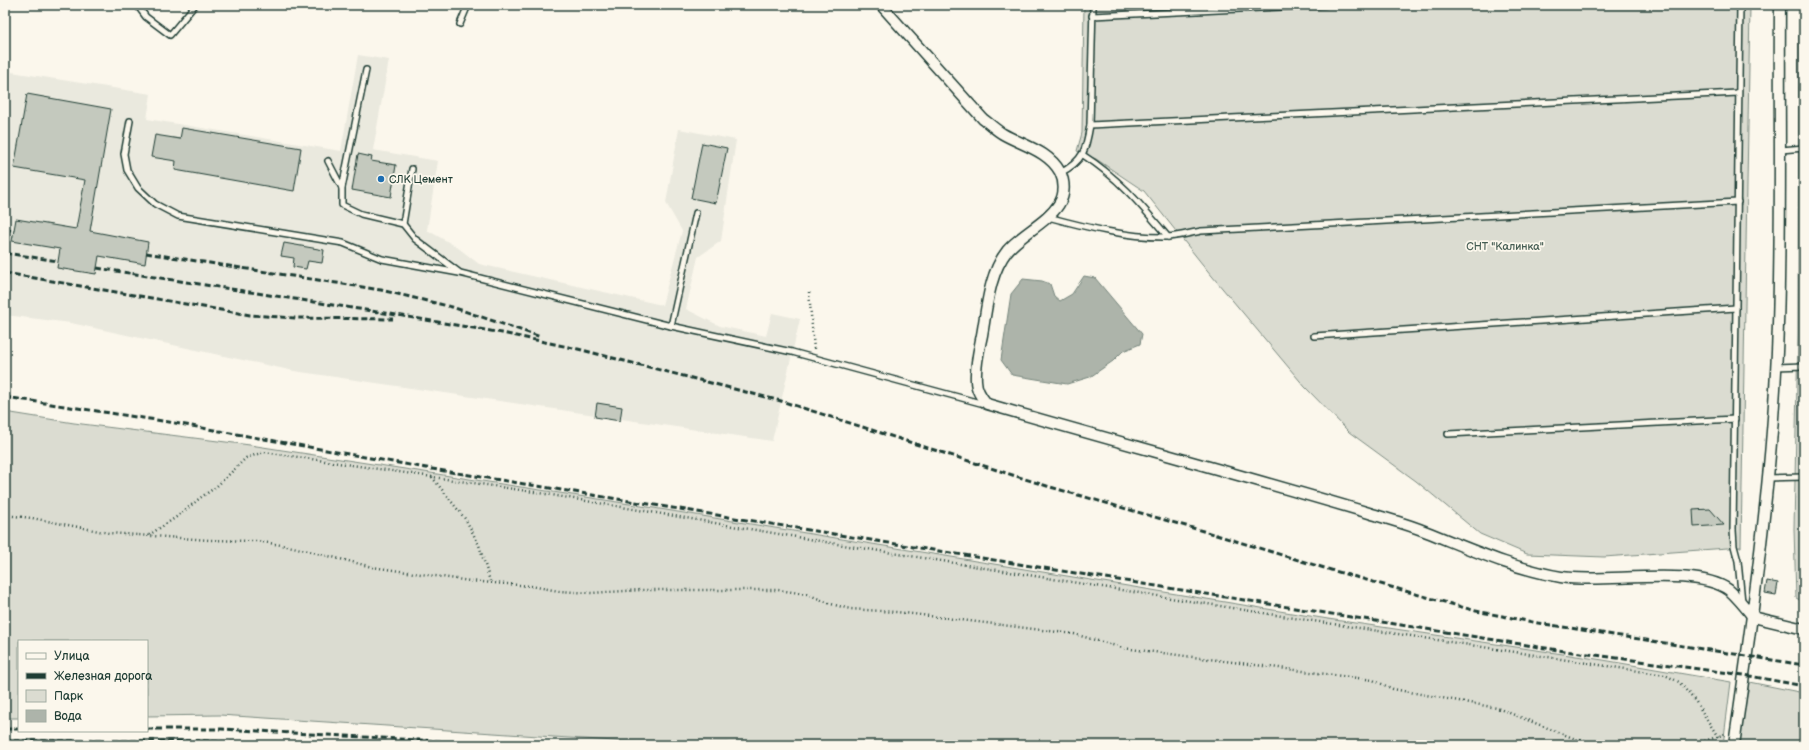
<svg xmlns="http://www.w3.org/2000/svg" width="1809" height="750" font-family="'Balsamiq Sans',sans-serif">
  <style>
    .built { fill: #eae9de }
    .green { fill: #dbdcd1; stroke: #7d8c82 }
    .water { fill: #adb4aa; stroke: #74847b }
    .building { fill: #c4c9be; stroke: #1f3d34 }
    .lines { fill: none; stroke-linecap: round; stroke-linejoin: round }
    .lane-casing { stroke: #1f3d34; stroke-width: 8 }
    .street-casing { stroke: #1f3d34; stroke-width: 13 }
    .path { stroke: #1f3d34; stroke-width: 2.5; stroke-dasharray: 1 3; stroke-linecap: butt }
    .lane { stroke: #fbf7ec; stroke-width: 5 }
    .street { stroke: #fbf7ec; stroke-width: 10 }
    .rail { stroke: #1f3d34; stroke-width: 3; stroke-dasharray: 6 3; stroke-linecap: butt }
    .poi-dot { fill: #1f6fb2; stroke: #fbf7ec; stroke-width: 1.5 }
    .labels { text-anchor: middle; stroke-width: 3.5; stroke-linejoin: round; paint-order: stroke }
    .poi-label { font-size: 11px; fill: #1f3d34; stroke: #fbf7ec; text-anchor: start }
    .park-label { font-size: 11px; fill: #455d53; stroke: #fbf7ec }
  </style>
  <rect width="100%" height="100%" fill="#fbf7ec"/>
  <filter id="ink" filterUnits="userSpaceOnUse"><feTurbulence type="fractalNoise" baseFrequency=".025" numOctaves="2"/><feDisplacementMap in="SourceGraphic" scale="8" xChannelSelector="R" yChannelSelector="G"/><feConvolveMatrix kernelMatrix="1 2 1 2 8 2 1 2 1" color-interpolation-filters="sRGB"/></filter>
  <g filter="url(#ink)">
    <!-- built -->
    <path class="built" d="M358 55 389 60 373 150 438 161 427 230 457 247 479 264 662 305 682 231 666 203 679 129 736 140 721 241 698 257 686 309 720 326 766 336 772 313 800 319 772 441 621 419 620 421 595 417V415L294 371 71 323 5 315V71L151 94 147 119 341 151Z"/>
    <!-- green -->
    <g class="green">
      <path d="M1084 5H1750L1741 547 1604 557 1527 554 1480 534 1416 481 1349 432 1305 387 1207 270 1144 191 1096 159 1077 151 1082 133Z"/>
      <path d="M1799 5H1804V602L1796 598 1794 529 1798 333Z"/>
      <path d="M5 412 74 423 250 445 611 501 1328 619 1603 660 1731 682 1723 745H734L727 743 660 744 220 715 147 716V641H19V718H5Z"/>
      <path d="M1749 682 1804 693V745H1739Z"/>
    </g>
    <!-- water -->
    <path class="water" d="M1084 276 1095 278 1142 334 1140 344 1123 351 1113 361 1090 377 1067 384 1012 375 1001 360 1011 294 1023 279 1042 281 1050 284 1054 296 1060 301 1072 294Z"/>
    <!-- building -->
    <g class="building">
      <path d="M27 94 111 109 90 231 148 242 145 264 99 256 96 274 57 268 60 249 12 241 16 219 76 229 85 180 14 168Z"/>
      <path d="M182 128 301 148 294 191 175 170 176 161 151 157 155 135 180 139Z"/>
      <path d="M702 143 727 148 716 203 691 198Z"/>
      <path d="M358 154 372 157 371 161 396 165 391 197 352 190Z"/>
      <path d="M284 243 324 250 322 263 308 261 306 269 293 267 294 258 281 256Z"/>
      <path d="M597 403 622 407 620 421 595 417Z"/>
      <path d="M1710 509 1724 525 1694 527 1693 510Z"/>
      <path d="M1767 581 1778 583 1776 595 1765 593Z"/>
    </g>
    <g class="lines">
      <defs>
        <g id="lane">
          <path d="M137 5 146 17 170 35 195 5"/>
          <path d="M1740 5 1733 530 1734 546 1738 561 1742 602"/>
          <path d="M1092 16 1324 5"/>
          <path d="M460 24 468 5"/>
          <path d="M130 121 124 154 127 170 138 188 155 204 178 216 343 243 382 259 459 273"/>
          <path d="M1090 125 1738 93"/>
          <path d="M1781 150 1804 148"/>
          <path d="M1083 155C1119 178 1141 205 1168 237"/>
          <path d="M328 161 342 188V205L361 214 403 224 415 239 460 273 671 326 792 352 984 404"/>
          <path d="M1060 173C1084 161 1086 149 1090 125L1093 5"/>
          <path d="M342 188 366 70"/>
          <path d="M1048 217C1085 227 1129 238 1168 237 1179 236 1190 233 1201 231L1738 202"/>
          <path d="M403 224 412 169"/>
          <path d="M671 326 696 213"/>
          <path d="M1314 336 1736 308"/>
          <path d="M1776 367 1804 366"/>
          <path d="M1448 434 1735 419"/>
          <path d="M1768 478 1804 477"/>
        </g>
        <g id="street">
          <path d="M881 5 983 119C990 124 996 130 1003 134 1022 145 1049 151 1060 172 1065 182 1065 195 1059 204 1047 223 1021 234 1007 251 989 274 987 307 982 335 979 350 975 365 976 380 976 390 981 397 987 404 1114 441 1242 475 1369 513 1388 519 1408 524 1427 532 1470 549 1514 569 1561 577 1603 584 1695 565 1729 590 1738 598 1746 608 1753 617L1804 629"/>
          <path d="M1734 745C1753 614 1771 484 1777 352 1782 236 1779 121 1780 5"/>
        </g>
      </defs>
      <!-- lane casing -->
      <use href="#lane" class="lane-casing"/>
      <!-- street casing -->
      <use href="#street" class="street-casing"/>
      <!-- path -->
      <g class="path">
        <path d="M809 292 814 349"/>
        <path d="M432 477 466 520 479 545 490 581"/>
        <path d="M5 515 32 518 109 533 209 540 257 541 293 547 372 567 470 581 531 586 559 591 592 593 641 590H778L807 594 831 604 850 609 897 612 1018 627 1074 634 1123 648 1373 680 1393 689 1497 708 1578 740 1612 745"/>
        <path d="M149 535 178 516 200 498 216 487 246 458 264 452 534 492 843 545 1294 618 1665 675 1679 682 1696 702 1718 737"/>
        <path d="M1677 745 1699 743 1725 734"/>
      </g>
      <!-- lane -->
      <use href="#lane" class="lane"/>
      <!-- street -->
      <use href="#street" class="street"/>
      <!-- rail -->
      <g class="rail">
        <path d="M5 229 14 231"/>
        <path d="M5 253 58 261"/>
        <path d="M146 253 381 290 452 307 541 337"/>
        <path d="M97 268 397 315 502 333 578 349 781 401 1047 486 1203 531 1331 570 1476 611 1538 623 1804 665"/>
        <path d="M5 273 250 315 295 318 393 319"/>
        <path d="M5 397 169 422 432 469 1087 575 1558 650 1744 675 1804 686"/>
        <path d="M5 729H19"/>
        <path d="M147 729H222L506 745"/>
        <path d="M5 741H204L271 745"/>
      </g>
    </g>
  </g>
  <!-- markers -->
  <circle class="poi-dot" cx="381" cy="179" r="4"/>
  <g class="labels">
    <!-- poi labels -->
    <g class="poi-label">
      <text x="389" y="183">СЛК Цемент</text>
    </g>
    <!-- park labels -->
    <g class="park-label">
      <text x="1505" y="250">СНТ "Калинка"</text>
    </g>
  </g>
  <!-- margin -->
  <rect width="1809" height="750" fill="none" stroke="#fbf7ec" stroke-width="20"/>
  <rect x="10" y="10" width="1789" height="730" fill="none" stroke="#1f3d34" stroke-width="1.5" filter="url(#ink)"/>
  <!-- legend -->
  <rect x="18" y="640" width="130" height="92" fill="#fbf7ec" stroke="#a3ada2"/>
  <rect x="26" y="653" width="20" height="6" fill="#fbf7ec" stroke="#a3ada2"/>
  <text x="54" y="660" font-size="12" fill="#1f3d34">Улица</text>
  <rect x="26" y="673" width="20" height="6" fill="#1f3d34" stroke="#a3ada2"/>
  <text x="54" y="680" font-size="12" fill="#1f3d34">Железная дорога</text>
  <rect x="26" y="690" width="20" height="12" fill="#dbdcd1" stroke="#a3ada2"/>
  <text x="54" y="700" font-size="12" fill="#1f3d34">Парк</text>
  <rect x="26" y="710" width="20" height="12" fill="#adb4aa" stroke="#a3ada2"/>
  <text x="54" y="720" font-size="12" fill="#1f3d34">Вода</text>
</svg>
